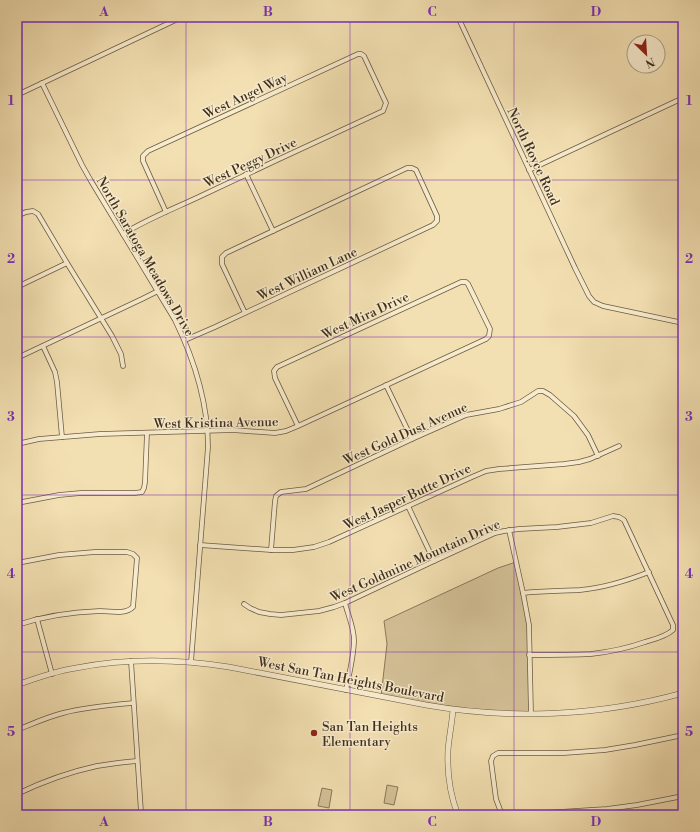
<svg xmlns="http://www.w3.org/2000/svg" width="700" height="832" font-family="'Libre Bodoni',serif">
  <style>
    .green { fill: #d5c299; stroke: #8a785b }
    .lines { fill: none; stroke-linecap: round; stroke-linejoin: round }
    .minor-casing { stroke: #6d5b42; stroke-width: 5.5 }
    .tertiary-casing { stroke: #6d5b42; stroke-width: 6 }
    .minor { stroke: #f7ebcd; stroke-width: 4 }
    .tertiary { stroke: #f7ebcd; stroke-width: 5 }
    .grid { fill: none; stroke: #7b2cbf; stroke-width: 1; stroke-opacity: 0.55 }
    .poi-dot { fill: #8f2418; stroke: #f7ebcd; stroke-width: 1.5 }
    .labels { text-anchor: middle; stroke-width: 3; stroke-linejoin: round; paint-order: stroke }
    .street-label { font-size: 13px; fill: #402f1d; stroke: #f7ebcd }
    .poi-label { font-size: 13px; fill: #402f1d; stroke: #f7ebcd; text-anchor: start }
    .neatline { fill: none; stroke: #7b2cbf; stroke-width: 1.5 }
    .grid-label { font-size: 13px; text-anchor: middle; font-weight: bold; fill: #7b2cbf }
  </style>
  <rect width="100%" height="100%" fill="#f3e0b2"/>
  <filter id="stains"><feTurbulence type="fractalNoise" baseFrequency=".005" numOctaves="4"/><feColorMatrix values="0 0 0 0 .2 0 0 0 0 .09 0 0 0 0 .02 0 0 0 .5 -.17"/></filter>
  <radialGradient id="worn" r=".72"><stop offset=".6" stop-color="#630" stop-opacity="0"/><stop offset="1" stop-color="#630" stop-opacity=".3"/></radialGradient>
  <!-- green -->
  <g class="green">
    <path d="M516 562 527 613 531 714 493 713 381 696 387 644 384 621 498 568Z"/>
    <path d="M387 785 398 787 394 805 384 803Z"/>
    <path d="M322 788 332 790 329 808 318 806Z"/>
  </g>
  <g class="lines">
    <defs>
      <g id="minor">
        <path d="M458 17 575 268 589 296 594 302 603 306 683 323"/>
        <path d="M42 83 82 165 91 181 175 320C194 359 208 403 208 447L191 662"/>
        <path d="M17 95 182 17"/>
        <path d="M529 170 683 98"/>
        <path d="M246 174 273 231"/>
        <path d="M17 216 26 212 33 211 38 214 67 263 112 336 121 354 123 366"/>
        <path d="M123 234C149 218 178 207 205 194 264 166 324 138 383 111L386 103 364 56 361 54H358L148 151 143 156V161L166 212"/>
        <path d="M17 287 67 263"/>
        <path d="M185 340 215 327 433 225 437 221V216L416 170 412 168H407L226 253 222 257V264L245 313"/>
        <path d="M43 346 55 372 57 382 62 437"/>
        <path d="M17 358 142 299 158 291"/>
        <path d="M386 385 412 439"/>
        <path d="M17 444 39 439 100 434 233 430 275 433 286 431 298 426 486 339 489 336 490 329 468 284 466 282H461L277 367 274 371 275 378 298 426"/>
        <path d="M17 503 59 495 81 493H135L142 492 144 488 145 482 147 433"/>
        <path d="M408 506 434 561"/>
        <path d="M509 530 523 593 529 625 531 714"/>
        <path d="M200 545 271 550H293L314 547 329 542 472 477 486 471 499 469 564 464 579 462 590 459 619 446"/>
        <path d="M271 550 275 501 276 496 281 492 306 489 412 439 466 415 499 409 521 402 538 391H543L550 395 574 416 588 435 598 456"/>
        <path d="M17 563 59 555 95 552H127L133 554 137 558 133 607C125 615 111 611 100 611 72 612 44 616 17 625"/>
        <path d="M523 593C542 591 561 591 580 590 604 588 626 581 649 572"/>
        <path d="M345 603C348 615 354 628 354 640 354 656 349 674 346 690"/>
        <path d="M244 604 250 608 259 612 270 614 281 615 319 611 334 607 345 603 434 561 495 533 504 531 519 529 557 527 591 523 613 516 619 517 624 520 673 625V630C665 637 655 639 645 642 628 648 609 652 591 654 571 655 550 655 529 655"/>
        <path d="M37 619 52 674"/>
        <path d="M131 661 141 812 139 815"/>
        <path d="M17 730C32 724 47 717 63 713 86 707 110 705 133 703"/>
        <path d="M17 794C42 782 69 772 97 766 110 764 124 762 137 761"/>
        <path d="M502 815 496 799 491 761 493 756 498 753H564L605 750 635 745 683 735"/>
        <path d="M519 815 528 814 607 809 637 805 683 796"/>
      </g>
      <g id="tertiary">
        <path d="M17 685C36 678 56 671 76 668 127 658 178 659 229 667L426 705C511 720 600 716 683 693"/>
        <path d="M453 710C452 723 449 737 448 750 447 772 450 795 458 815"/>
      </g>
    </defs>
    <!-- minor casing -->
    <use href="#minor" class="minor-casing"/>
    <!-- tertiary casing -->
    <use href="#tertiary" class="tertiary-casing"/>
    <!-- minor -->
    <use href="#minor" class="minor"/>
    <!-- tertiary -->
    <use href="#tertiary" class="tertiary"/>
  </g>
  <!-- grid -->
  <path class="grid" d="M186 17V815M350 17V815M514 17V815M17 180H683M17 337H683M17 495H683M17 652H683"/>
  <!-- markers -->
  <circle class="poi-dot" cx="314" cy="733" r="4"/>
  <g class="labels">
    <!-- street labels -->
    <g class="street-label">
      <text transform="translate(245 95) rotate(-25)" y="5">West Angel Way</text>
      <text transform="translate(534 156) rotate(65)" y="5">North Royce Road</text>
      <text transform="translate(250 162) rotate(-25)" y="5">West Peggy Drive</text>
      <text transform="translate(146 256) rotate(60)" y="5">North Saratoga Meadows Drive</text>
      <text transform="translate(307 273) rotate(-25)" y="5">West William Lane</text>
      <text transform="translate(365 315) rotate(-25)" y="5">West Mira Drive</text>
      <text transform="translate(216 422) rotate(-1)" y="5">West Kristina Avenue</text>
      <text transform="translate(405 433) rotate(-24)" y="5">West Gold Dust Avenue</text>
      <text transform="translate(407 496) rotate(-25)" y="5">West Jasper Butte Drive</text>
      <text transform="translate(415 560) rotate(-24)" y="5">West Goldmine Mountain Drive</text>
      <text transform="translate(351 679) rotate(11)" y="5">West San Tan Heights Boulevard</text>
    </g>
    <!-- poi labels -->
    <g class="poi-label">
      <text x="322" y="731">San Tan Heights<tspan x="322" dy="15">Elementary</tspan></text>
    </g>
  </g>
  <!-- margin -->
  <rect width="700" height="832" fill="none" stroke="#f3e0b2" stroke-width="44"/>
  <!-- north arrow -->
  <g transform="translate(646 54) rotate(155)"><circle r="19" fill="#f7ebcd" stroke="#aea087"/>
  <path d="M0-3L7 15L0 10L-7 15Z" fill="#8f2418"/>
  <text y="-6" font-size="11" font-weight="bold" text-anchor="middle" fill="#402f1d">N</text>
  </g>
  <rect x="22" y="22" width="656" height="788" class="neatline"/>
  <g class="grid-label">
    <text x="104" y="16">A</text>
    <text x="268" y="16">B</text>
    <text x="432" y="16">C</text>
    <text x="596" y="16">D</text>
    <text x="11" y="105">1</text>
    <text x="689" y="105">1</text>
    <text x="11" y="263">2</text>
    <text x="689" y="263">2</text>
    <text x="11" y="421">3</text>
    <text x="689" y="421">3</text>
    <text x="11" y="578">4</text>
    <text x="689" y="578">4</text>
    <text x="11" y="736">5</text>
    <text x="689" y="736">5</text>
    <text x="104" y="826">A</text>
    <text x="268" y="826">B</text>
    <text x="432" y="826">C</text>
    <text x="596" y="826">D</text>
  </g>
  <rect width="100%" height="100%" filter="url(#stains)"/>
  <rect width="100%" height="100%" fill="url(#worn)"/>
</svg>
